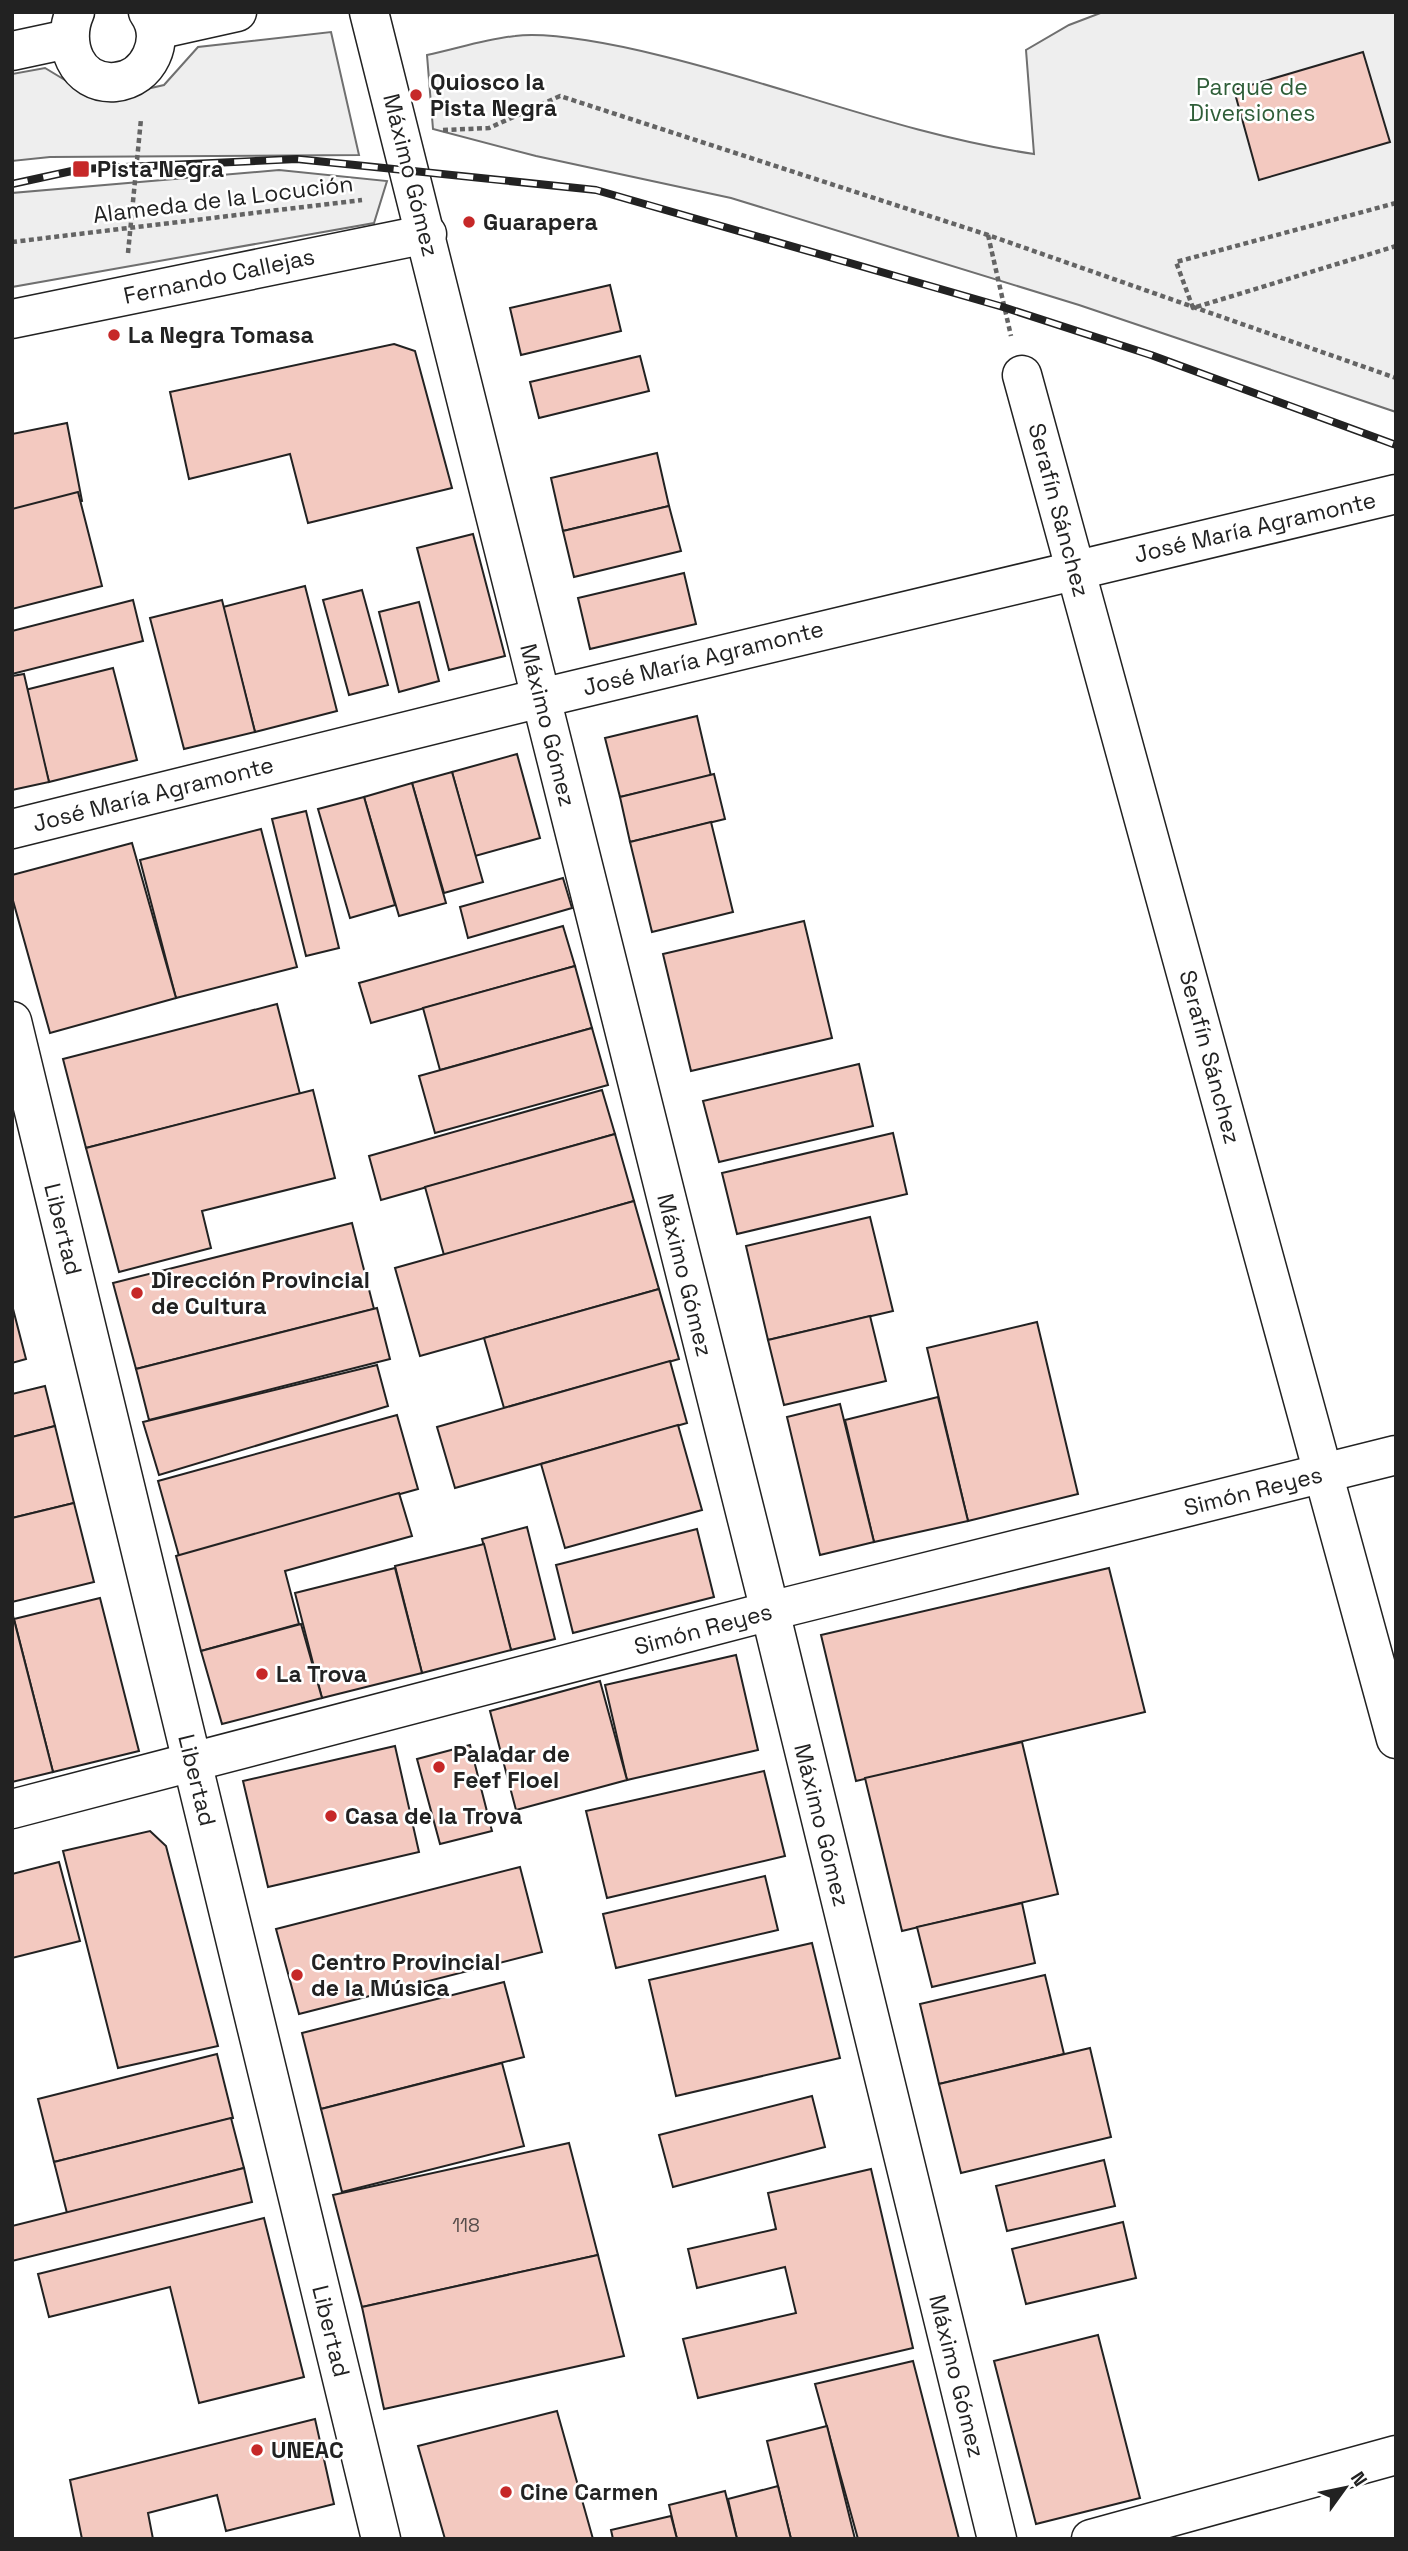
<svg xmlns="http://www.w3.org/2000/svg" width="1408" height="2551" font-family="'Space Grotesk',sans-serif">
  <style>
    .green { fill: #eee; stroke: #6f6f6f; stroke-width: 2 }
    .building { fill: #f3c9c0; stroke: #222; stroke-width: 2 }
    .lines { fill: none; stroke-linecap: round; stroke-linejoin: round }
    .minor-casing { stroke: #222; stroke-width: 41 }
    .tertiary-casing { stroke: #222; stroke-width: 41 }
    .secondary-casing { stroke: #222; stroke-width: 41 }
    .path { stroke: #646464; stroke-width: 4.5; stroke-dasharray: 5 3.5; stroke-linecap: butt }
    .minor { stroke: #fff; stroke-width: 38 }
    .tertiary { stroke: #fff; stroke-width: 38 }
    .secondary { stroke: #fff; stroke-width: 38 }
    .rail-casing { stroke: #222; stroke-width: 8 }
    .rail { stroke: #fff; stroke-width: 5; stroke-dasharray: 16; stroke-linecap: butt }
    .poi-dot { fill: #c62828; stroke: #fff; stroke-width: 2.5 }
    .labels { text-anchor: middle; stroke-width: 5; stroke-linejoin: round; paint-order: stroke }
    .number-label { font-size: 19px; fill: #564c4a }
    .poi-label { font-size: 23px; font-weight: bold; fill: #222; stroke: #fff; text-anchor: start }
    .park-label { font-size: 23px; fill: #2f5e38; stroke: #fff }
    .street-label { font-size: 23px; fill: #222; stroke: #fff }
  </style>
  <rect width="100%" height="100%" fill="#fff"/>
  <!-- green -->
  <g class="green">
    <path d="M1103 12H1396V412L1079 305 731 198 536 156 433 129 427 55C456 49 486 39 515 36 551 31 622 46 658 55 784 85 905 135 1034 154L1026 50 1069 25Z"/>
    <path d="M331 32 359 155 50 157 12 161V74L45 68 98 100 164 85 198 47Z"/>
    <path d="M279 170 387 181 374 223 12 287V193Z"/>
  </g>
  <!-- building -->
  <g class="building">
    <path d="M1363 52 1390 142 1259 180 1234 90Z"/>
    <path d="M610 285 621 331 521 355 510 308Z"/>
    <path d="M394 344 415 351 452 488 308 523 290 454 189 479 170 392Z"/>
    <path d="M640 356 649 391 539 418 530 382Z"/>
    <path d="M67 423 82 501 12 514V434Z"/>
    <path d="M657 453 669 506 563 531 551 478Z"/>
    <path d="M78 492 102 586 12 609V509Z"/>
    <path d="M669 506 681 551 574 577 563 531Z"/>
    <path d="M473 534 505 656 449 670 417 548Z"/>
    <path d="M684 573 696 624 590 649 578 598Z"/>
    <path d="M305 586 337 711 255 732 223 607Z"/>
    <path d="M362 590 388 685 349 695 323 600Z"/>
    <path d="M133 600 143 641 12 674V631Z"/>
    <path d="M222 600 255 732 184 749 150 618Z"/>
    <path d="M419 602 439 681 399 692 379 612Z"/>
    <path d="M113 668 137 760 49 782 25 690Z"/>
    <path d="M24 674 49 782 12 790V676Z"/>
    <path d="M697 716 711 776 620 797 605 738Z"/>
    <path d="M517 754 540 838 475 856 452 772Z"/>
    <path d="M452 772 483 882 444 893 412 783Z"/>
    <path d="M714 774 725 819 630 842 620 797Z"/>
    <path d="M412 783 446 903 399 916 364 797Z"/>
    <path d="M364 797 395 905 350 918 318 809Z"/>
    <path d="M306 811 339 948 306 956 272 819Z"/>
    <path d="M711 822 733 912 652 932 630 842Z"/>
    <path d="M261 829 297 967 176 998 140 860Z"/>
    <path d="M132 843 176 998 50 1033 12 897V875Z"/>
    <path d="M563 878 572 908 468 938 460 907Z"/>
    <path d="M804 921 832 1038 691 1071 663 954Z"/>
    <path d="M563 926 575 966 371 1023 359 983Z"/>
    <path d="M575 966 592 1028 440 1070 423 1008Z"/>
    <path d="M277 1004 300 1094 86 1148 63 1059Z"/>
    <path d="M592 1028 608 1085 435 1133 419 1076Z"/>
    <path d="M859 1064 873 1126 719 1162 703 1101Z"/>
    <path d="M313 1090 335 1178 202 1211 211 1248 119 1272 86 1148Z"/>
    <path d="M602 1090 615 1134 381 1200 369 1156Z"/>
    <path d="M893 1133 907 1194 737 1234 722 1173Z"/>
    <path d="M615 1134 634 1201 444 1255 425 1187Z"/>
    <path d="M634 1201 659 1289 420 1356 395 1268Z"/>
    <path d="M870 1217 893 1311 768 1340 746 1246Z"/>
    <path d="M352 1223 374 1309 136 1369 113 1283Z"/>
    <path d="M659 1289 679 1359 504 1408 484 1338Z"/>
    <path d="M12 1305 26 1359 12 1363Z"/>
    <path d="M377 1308 390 1359 149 1420 136 1369Z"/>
    <path d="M870 1316 886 1381 784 1405 768 1340Z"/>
    <path d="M1037 1322 1078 1494 968 1521 927 1348Z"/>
    <path d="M670 1361 687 1423 455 1488 437 1427Z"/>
    <path d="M377 1365 388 1406 159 1475 143 1422Z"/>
    <path d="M45 1386 55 1426 12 1437V1394Z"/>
    <path d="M938 1397 968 1521 874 1542 845 1420Z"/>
    <path d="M840 1404 874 1542 820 1555 787 1417Z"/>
    <path d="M397 1415 418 1489 179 1556 158 1481Z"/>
    <path d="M678 1425 702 1510 565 1548 541 1464Z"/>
    <path d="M55 1426 74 1503 12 1518V1437Z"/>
    <path d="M399 1493 412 1536 285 1571 299 1624 201 1651 176 1556Z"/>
    <path d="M74 1503 94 1582 12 1602V1518Z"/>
    <path d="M527 1527 555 1639 511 1650 482 1539Z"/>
    <path d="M697 1529 714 1597 573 1633 556 1565Z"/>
    <path d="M484 1544 511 1650 422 1673 395 1566Z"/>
    <path d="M395 1568 422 1673 322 1698 295 1593Z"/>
    <path d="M1109 1568 1145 1712 856 1781 821 1635Z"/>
    <path d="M100 1598 139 1751 53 1772 14 1619Z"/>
    <path d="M12 1612 53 1772 12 1782Z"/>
    <path d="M301 1624 322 1698 222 1724 201 1651Z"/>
    <path d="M736 1655 758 1750 627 1780 605 1685Z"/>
    <path d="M600 1681 627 1780 516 1810 490 1711Z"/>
    <path d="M1022 1742 1058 1894 902 1931 865 1778Z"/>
    <path d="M470 1745 492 1831 440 1844 417 1759Z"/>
    <path d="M395 1746 419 1852 268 1887 243 1781Z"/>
    <path d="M764 1771 785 1856 607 1898 586 1811Z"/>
    <path d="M150 1831 166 1846 218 2046 118 2068 63 1851Z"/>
    <path d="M59 1862 80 1941 12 1958V1874Z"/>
    <path d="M520 1867 542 1952 299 2014 276 1929Z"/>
    <path d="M765 1876 778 1930 616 1968 603 1914Z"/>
    <path d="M1022 1903 1035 1963 932 1987 917 1927Z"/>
    <path d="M812 1943 840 2058 676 2096 649 1980Z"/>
    <path d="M1045 1975 1064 2054 939 2084 920 2004Z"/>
    <path d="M504 1982 524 2057 321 2109 302 2033Z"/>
    <path d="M1090 2048 1111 2137 961 2173 939 2084Z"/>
    <path d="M217 2054 233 2118 54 2162 38 2099Z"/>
    <path d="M502 2063 524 2146 342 2192 321 2109Z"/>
    <path d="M812 2096 825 2147 673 2187 659 2135Z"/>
    <path d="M231 2118 244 2168 67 2213 54 2162Z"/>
    <path d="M569 2143 598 2255 362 2307 333 2195Z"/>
    <path d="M1104 2160 1115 2206 1007 2231 996 2186Z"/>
    <path d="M244 2168 252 2202 12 2261V2226Z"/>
    <path d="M871 2169 913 2348 698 2398 683 2339 796 2313 785 2267 697 2288 688 2249 776 2229 768 2193Z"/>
    <path d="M264 2218 304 2377 199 2403 170 2287 49 2317 38 2274Z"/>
    <path d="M1123 2222 1136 2278 1026 2304 1012 2249Z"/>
    <path d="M598 2255 624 2356 384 2409 362 2307Z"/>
    <path d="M1098 2335 1140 2498 1036 2524 994 2361Z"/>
    <path d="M913 2361 959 2539H858L815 2384Z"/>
    <path d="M557 2411 593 2539H445L418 2446Z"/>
    <path d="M315 2419 334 2504 226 2531 217 2495 148 2513 153 2539H82L70 2480Z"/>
    <path d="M827 2426 855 2539H791L767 2441Z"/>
    <path d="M778 2486 791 2539H737L728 2499Z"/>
    <path d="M725 2491 737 2539H677L669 2505Z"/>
    <path d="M671 2516 677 2539H613L611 2530Z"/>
  </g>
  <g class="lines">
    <defs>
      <g id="minor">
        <path d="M75 12C61 43 76 85 115 82 149 79 167 39 148 12"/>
        <path d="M156 30 237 12"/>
        <path d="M12 51 68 39"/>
        <path d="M1022 375 1396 1739"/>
        <path d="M12 829 541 698"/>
        <path d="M12 1809 770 1611 1396 1455"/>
      </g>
      <g id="tertiary">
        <path d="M12 319 427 234"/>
        <path d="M541 698 1396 494"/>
        <path d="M12 1021 381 2539"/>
        <path d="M1091 2539 1396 2455"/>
      </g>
      <path id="secondary" d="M369 12 770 1611 997 2539"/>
    </defs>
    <!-- minor casing -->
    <use href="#minor" class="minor-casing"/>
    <!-- tertiary casing -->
    <use href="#tertiary" class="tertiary-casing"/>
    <!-- secondary casing -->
    <use href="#secondary" class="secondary-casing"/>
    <!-- path -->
    <g class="path">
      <path d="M443 130 489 128 560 96 988 235 1396 378"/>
      <path d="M1396 203 1176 262 1193 308 1396 246"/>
      <path d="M988 235 1011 336"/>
      <path d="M12 242 362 200"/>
      <path d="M128 253 141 119"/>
    </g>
    <!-- minor -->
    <use href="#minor" class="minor"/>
    <!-- tertiary -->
    <use href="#tertiary" class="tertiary"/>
    <!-- secondary -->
    <use href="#secondary" class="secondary"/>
    <defs>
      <path id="rail" d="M12 184 81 169 297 159 596 190 1003 307 1151 355 1396 445"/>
    </defs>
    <!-- rail casing -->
    <use href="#rail" class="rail-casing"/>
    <!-- rail -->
    <use href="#rail" class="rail"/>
  </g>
  <!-- markers -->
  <g class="poi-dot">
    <circle cx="416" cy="95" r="7"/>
    <rect x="72" y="160" width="18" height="18" rx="3.5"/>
    <circle cx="469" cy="222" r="7"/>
    <circle cx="114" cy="335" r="7"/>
    <circle cx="137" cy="1293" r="7"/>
    <circle cx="262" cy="1674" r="7"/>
    <circle cx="439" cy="1767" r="7"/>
    <circle cx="331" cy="1816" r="7"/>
    <circle cx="297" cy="1975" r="7"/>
    <circle cx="257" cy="2450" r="7"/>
    <circle cx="506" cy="2492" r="7"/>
  </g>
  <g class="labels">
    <!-- number labels -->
    <g class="number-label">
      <text x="466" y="2232">118</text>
    </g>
    <!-- poi labels -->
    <g class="poi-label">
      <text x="430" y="90">Quiosco la<tspan x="430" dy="26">Pista Negra</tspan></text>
      <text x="97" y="177">Pista Negra</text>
      <text x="483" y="230">Guarapera</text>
      <text x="128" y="343">La Negra Tomasa</text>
      <text x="151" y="1288">Dirección Provincial<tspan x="151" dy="26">de Cultura</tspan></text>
      <text x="276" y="1682">La Trova</text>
      <text x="453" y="1762">Paladar de<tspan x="453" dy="26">Feef Floel</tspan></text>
      <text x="345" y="1824">Casa de la Trova</text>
      <text x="311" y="1970">Centro Provincial<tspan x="311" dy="26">de la Música</tspan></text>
      <text x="271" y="2458">UNEAC</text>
      <text x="520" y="2500">Cine Carmen</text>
    </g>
    <!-- park labels -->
    <g class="park-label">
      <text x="1252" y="95">Parque de<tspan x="1252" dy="26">Diversiones</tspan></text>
    </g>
    <!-- street labels -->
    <g class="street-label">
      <text transform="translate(411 175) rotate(76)" y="8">Máximo Gómez</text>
      <text transform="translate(223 199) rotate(-7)" y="8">Alameda de la Locución</text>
      <text transform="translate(219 276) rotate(-12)" y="8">Fernando Callejas</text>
      <text transform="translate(1059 510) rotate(75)" y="8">Serafín Sánchez</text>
      <text transform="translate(1255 527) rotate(-13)" y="8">José María Agramonte</text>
      <text transform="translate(703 658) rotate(-14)" y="8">José María Agramonte</text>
      <text transform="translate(548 725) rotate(76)" y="8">Máximo Gómez</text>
      <text transform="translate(153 794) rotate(-14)" y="8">José María Agramonte</text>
      <text transform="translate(1210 1057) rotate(75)" y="8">Serafín Sánchez</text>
      <text transform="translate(63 1229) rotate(76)" y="8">Libertad</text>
      <text transform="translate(685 1275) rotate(76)" y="8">Máximo Gómez</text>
      <text transform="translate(1253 1491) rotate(-14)" y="8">Simón Reyes</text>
      <text transform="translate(703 1629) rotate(-15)" y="8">Simón Reyes</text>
      <text transform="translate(197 1780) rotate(76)" y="8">Libertad</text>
      <text transform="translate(822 1825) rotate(76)" y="8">Máximo Gómez</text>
      <text transform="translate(331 2331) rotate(76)" y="8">Libertad</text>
      <text transform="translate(957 2376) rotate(76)" y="8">Máximo Gómez</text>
    </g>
  </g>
  <!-- border -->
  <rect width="1408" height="2551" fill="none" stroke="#222222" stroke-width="28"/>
  <!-- north arrow -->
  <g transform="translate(1345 2488) rotate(57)" stroke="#ffffff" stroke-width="5" paint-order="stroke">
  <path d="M0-5L12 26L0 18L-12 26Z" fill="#222222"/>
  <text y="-10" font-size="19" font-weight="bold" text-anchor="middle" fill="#222222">N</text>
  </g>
</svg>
